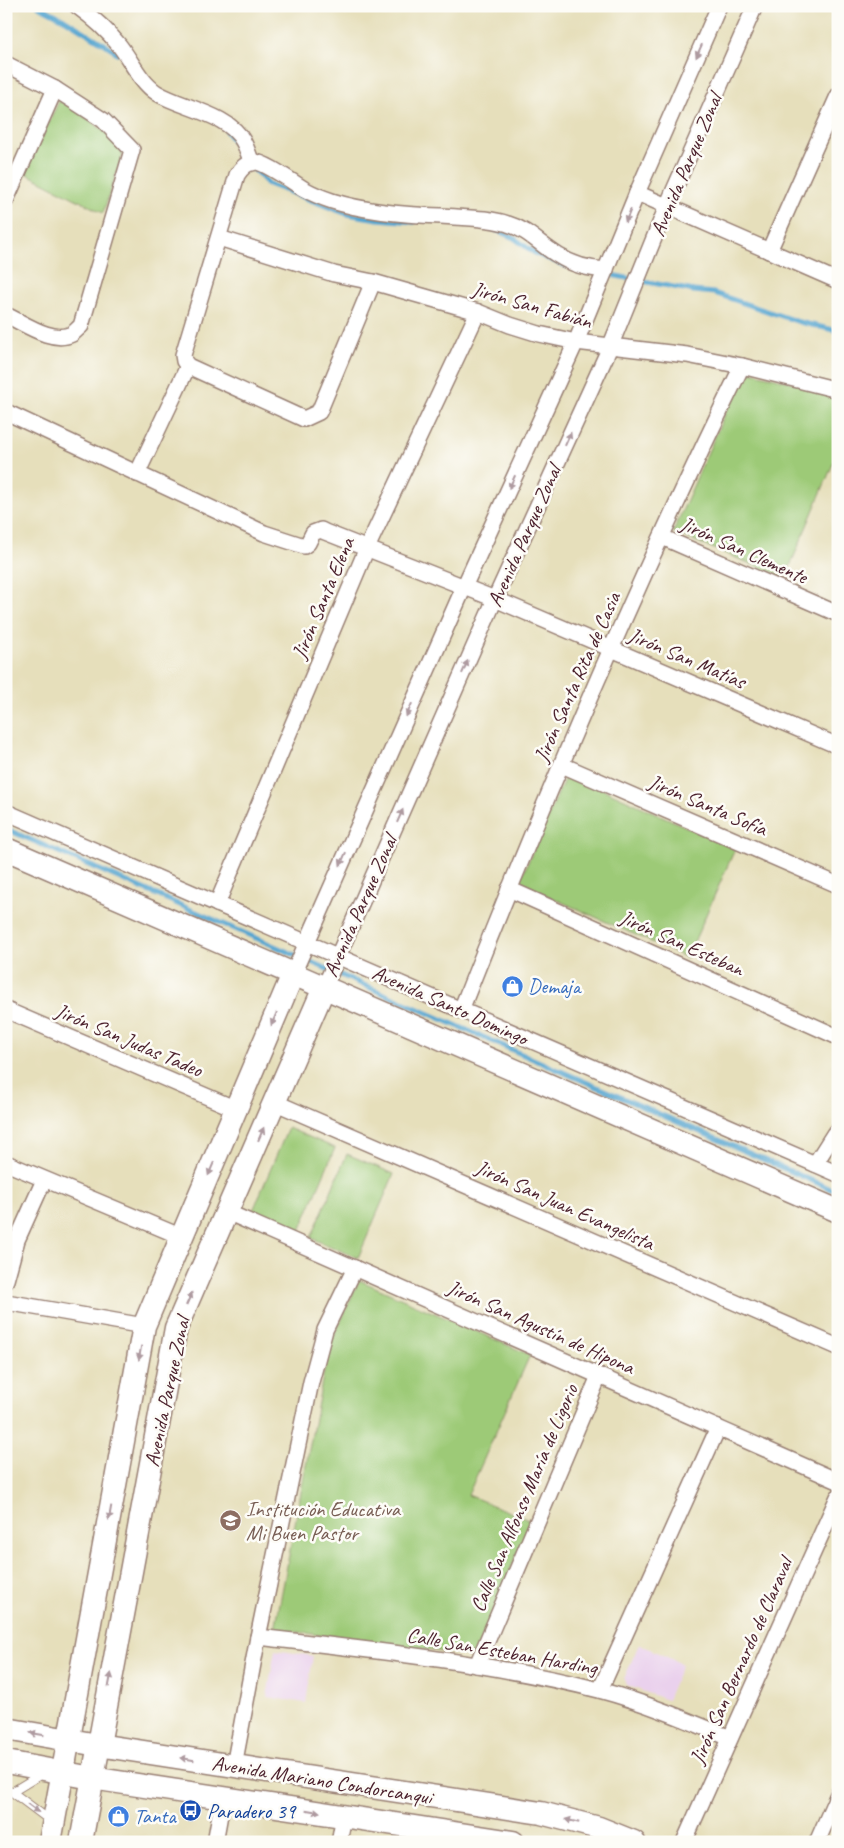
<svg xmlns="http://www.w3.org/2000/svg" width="844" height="1848" font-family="Caveat,sans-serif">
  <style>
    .built { fill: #ead1ed }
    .green { fill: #9dca77; stroke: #747451 }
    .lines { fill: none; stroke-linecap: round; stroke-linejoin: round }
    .stream { stroke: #56a6d0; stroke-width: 5 }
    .service-casing { stroke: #987f73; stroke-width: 10 }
    .minor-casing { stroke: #987f73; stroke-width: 18 }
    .secondary-casing { stroke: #987f73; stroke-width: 25 }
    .service { stroke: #fff; stroke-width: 8 }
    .minor { stroke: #fff; stroke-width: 15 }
    .secondary { stroke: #fff; stroke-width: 22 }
    .oneway { fill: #ae9aa0 }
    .labels { text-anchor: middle; stroke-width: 5; stroke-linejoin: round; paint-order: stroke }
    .street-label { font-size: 21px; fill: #4a1f2b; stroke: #fdfcf7 }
    .shop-label { font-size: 21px; fill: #366cbe; stroke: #fdfcf7; text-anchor: start }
    .education-label { font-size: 21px; fill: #785e54; stroke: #fdfcf7; text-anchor: start }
    .transit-label { font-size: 21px; fill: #164399; stroke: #fdfcf7; text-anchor: start }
  </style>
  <rect width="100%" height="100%" fill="#fdfcf7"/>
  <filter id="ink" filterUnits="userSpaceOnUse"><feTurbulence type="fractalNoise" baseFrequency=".02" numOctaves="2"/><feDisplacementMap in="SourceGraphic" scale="10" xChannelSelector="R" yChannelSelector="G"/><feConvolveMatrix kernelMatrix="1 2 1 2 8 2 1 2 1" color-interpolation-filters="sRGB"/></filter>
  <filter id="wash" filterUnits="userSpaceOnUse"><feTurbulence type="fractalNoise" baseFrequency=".0096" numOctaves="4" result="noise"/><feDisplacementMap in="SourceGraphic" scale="20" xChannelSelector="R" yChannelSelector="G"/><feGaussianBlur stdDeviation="1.12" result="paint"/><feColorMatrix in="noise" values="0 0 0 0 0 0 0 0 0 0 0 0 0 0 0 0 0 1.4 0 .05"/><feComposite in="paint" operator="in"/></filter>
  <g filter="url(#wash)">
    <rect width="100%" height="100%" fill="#e6dfbb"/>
    <!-- built -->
    <g class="built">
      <path d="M639 1644 682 1664 667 1700 626 1685 624 1679Z"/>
      <path d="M275 1650 313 1656 306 1703 267 1697Z"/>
    </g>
    <!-- green -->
    <g class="green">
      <path d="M59 101 69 105 112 137 123 154 103 213 25 173Z"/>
      <path d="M744 370 838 394V452L785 578 673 532Z"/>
      <path d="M567 773 735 849 687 958 519 883Z"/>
      <path d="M288 1128 335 1148 299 1233 252 1213Z"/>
      <path d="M347 1154 394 1174 358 1258 311 1238Z"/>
      <path d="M359 1280 530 1355 468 1495 531 1521 474 1656 275 1629 323 1376 332 1341Z"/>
    </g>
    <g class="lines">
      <!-- stream -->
      <g class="stream">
        <path d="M39 6 64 19 114 50 117 54"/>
        <path d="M227 132 242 154"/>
        <path d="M252 167 268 184 347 214 378 219 414 222"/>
        <path d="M487 226 514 238 536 254 566 266"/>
        <path d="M606 274 694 291 714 293 799 322 838 331"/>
        <path d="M6 829 838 1192"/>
      </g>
    </g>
  </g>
  <g filter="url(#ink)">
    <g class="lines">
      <defs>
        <path id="service" d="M43 1773 12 1792 52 1822"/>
        <g id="minor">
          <path d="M77 6C92 17 107 30 119 45 131 60 140 82 157 93 182 108 229 114 243 141 247 148 249 156 252 163"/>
          <path d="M6 64 55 89 103 120 132 150 81 326C78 328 75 332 72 334 52 344 24 323 6 315"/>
          <path d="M637 193 838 281"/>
          <path d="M6 200 55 89"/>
          <path d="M219 238 334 274 373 282 478 312 510 325 539 334 576 342 687 355 742 366 838 390"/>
          <path d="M769 251 838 96"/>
          <path d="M373 282 319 412 304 419 188 366 184 361 183 355 237 175C241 169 246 162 255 162 265 162 294 183 304 189 313 194 323 198 332 201 367 212 405 215 441 216 463 218 487 217 508 224 529 230 541 246 559 256 573 265 589 269 606 270"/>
          <path d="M6 412 264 533 304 546 308 543 313 533 321 530 325 532 495 599 838 746"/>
          <path d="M137 474 188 366"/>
          <path d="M662 537 838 614"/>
          <path d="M562 765 838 885"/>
          <path d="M6 812 838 1174"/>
          <path d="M509 889 838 1037"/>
          <path d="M217 904 367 548 478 312"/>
          <path d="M293 974 464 587 576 342 637 193 719 6"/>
          <path d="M324 988 495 599 610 347 667 206 755 6"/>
          <path d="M6 1010 236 1109"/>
          <path d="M461 1010C547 792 639 576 742 366"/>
          <path d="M274 1102 838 1347"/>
          <path d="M6 1163 182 1237"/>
          <path d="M815 1164 834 1134 838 1131"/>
          <path d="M227 1212 838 1481"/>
          <path d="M6 1280 17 1240 44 1180"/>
          <path d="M6 1302 144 1326"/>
          <path d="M258 1637C372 1650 487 1662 599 1690 644 1702 687 1720 730 1738"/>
          <path d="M477 1665 599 1376"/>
          <path d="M600 1690 718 1428"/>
          <path d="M234 1766 258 1637 311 1382 325 1330 355 1268"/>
          <path d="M215 1842 223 1798"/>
          <path d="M339 1842 344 1816"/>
          <path d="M684 1842 838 1497"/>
          <path d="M817 1842 838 1794"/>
        </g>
        <g id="secondary">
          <path d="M6 849 838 1211"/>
          <path d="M6 1729 98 1745 541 1813 599 1828 634 1842"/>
          <path d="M6 1762 92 1778 513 1842"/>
          <path d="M50 1842 144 1326 293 974"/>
          <path d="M81 1842 176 1328 324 988"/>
        </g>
      </defs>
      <!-- service casing -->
      <use href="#service" class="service-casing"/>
      <!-- minor casing -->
      <use href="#minor" class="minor-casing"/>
      <!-- secondary casing -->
      <use href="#secondary" class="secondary-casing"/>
      <!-- service -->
      <use href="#service" class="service"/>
      <!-- minor -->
      <use href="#minor" class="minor"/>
      <!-- secondary -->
      <use href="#secondary" class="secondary"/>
    </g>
    <!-- one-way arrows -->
    <defs><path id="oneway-solid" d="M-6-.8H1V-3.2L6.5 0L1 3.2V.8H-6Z" transform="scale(1.25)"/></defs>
    <g class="oneway">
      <use href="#oneway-solid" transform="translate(699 51) rotate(114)"/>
      <use href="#oneway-solid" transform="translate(628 216) rotate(112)"/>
      <use href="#oneway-solid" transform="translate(568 439) rotate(-66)"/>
      <use href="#oneway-solid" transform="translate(512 482) rotate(115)"/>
      <use href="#oneway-solid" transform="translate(465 667) rotate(-66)"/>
      <use href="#oneway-solid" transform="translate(409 710) rotate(114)"/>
      <use href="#oneway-solid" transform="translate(400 816) rotate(-66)"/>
      <use href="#oneway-solid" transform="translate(343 859) rotate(114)"/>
      <use href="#oneway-solid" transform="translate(274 1019) rotate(113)"/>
      <use href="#oneway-solid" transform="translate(261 1134) rotate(-67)"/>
      <use href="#oneway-solid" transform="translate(211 1169) rotate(113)"/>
      <use href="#oneway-solid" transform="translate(189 1299) rotate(-66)"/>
      <use href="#oneway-solid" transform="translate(140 1353) rotate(100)"/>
      <use href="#oneway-solid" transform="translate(110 1513) rotate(100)"/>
      <use href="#oneway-solid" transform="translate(110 1680) rotate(-79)"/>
      <use href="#oneway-solid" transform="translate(37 1734) rotate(-170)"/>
      <use href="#oneway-solid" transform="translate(187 1759) rotate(-171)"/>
      <use href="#oneway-solid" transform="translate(33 1808) rotate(37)"/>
      <use href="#oneway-solid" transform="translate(313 1811) rotate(9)"/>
      <use href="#oneway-solid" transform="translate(572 1821) rotate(-166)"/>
    </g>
  </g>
  <!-- icons -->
  <defs>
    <symbol id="shop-disc" viewBox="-11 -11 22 22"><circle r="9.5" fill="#3f7fe0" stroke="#fdfcf7"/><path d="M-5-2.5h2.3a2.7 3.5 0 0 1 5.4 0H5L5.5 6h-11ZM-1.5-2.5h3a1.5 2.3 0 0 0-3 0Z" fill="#fff"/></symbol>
    <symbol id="school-disc" viewBox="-11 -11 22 22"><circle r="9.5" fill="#8d6e63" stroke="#fdfcf7"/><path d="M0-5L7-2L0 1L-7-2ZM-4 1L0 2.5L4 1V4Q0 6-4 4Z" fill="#fff"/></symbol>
    <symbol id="bus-disc" viewBox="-11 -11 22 22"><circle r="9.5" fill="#1a4fb4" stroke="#fdfcf7"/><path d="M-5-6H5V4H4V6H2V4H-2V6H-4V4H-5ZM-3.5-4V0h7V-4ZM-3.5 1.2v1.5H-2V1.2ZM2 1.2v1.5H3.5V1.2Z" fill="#fff"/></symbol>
  </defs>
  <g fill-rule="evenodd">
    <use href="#shop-disc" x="500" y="974" width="25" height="25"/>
    <use href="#school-disc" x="218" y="1508" width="25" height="25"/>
    <use href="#bus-disc" x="178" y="1798" width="25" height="25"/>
    <use href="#shop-disc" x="106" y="1804" width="25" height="25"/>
  </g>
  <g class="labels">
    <!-- street labels -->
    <g class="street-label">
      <text transform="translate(686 165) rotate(-67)" y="7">Avenida Parque Zonal</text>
      <text transform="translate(532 305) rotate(16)" y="7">Jirón San Fabián</text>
      <text transform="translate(524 536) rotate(-66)" y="7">Avenida Parque Zonal</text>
      <text transform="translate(744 550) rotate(24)" y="7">Jirón San Clemente</text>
      <text transform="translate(323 598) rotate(-67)" y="7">Jirón Santa Elena</text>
      <text transform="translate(687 658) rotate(23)" y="7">Jirón San Matías</text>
      <text transform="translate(577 677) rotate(-66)" y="7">Jirón Santa Rita de Casia</text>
      <text transform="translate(708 805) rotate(23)" y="7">Jirón Santa Sofía</text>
      <text transform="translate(360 906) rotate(-66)" y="7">Avenida Parque Zonal</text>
      <text transform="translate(682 943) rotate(24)" y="7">Jirón San Esteban</text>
      <text transform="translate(450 1005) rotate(24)" y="7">Avenida Santo Domingo</text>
      <text transform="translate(129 1040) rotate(23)" y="7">Jirón San Judas Tadeo</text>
      <text transform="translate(565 1205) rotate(24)" y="7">Jirón San Juan Evangelista</text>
      <text transform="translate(541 1327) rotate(24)" y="7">Jirón San Agustín de Hipona</text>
      <text transform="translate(167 1392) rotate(-78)" y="7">Avenida Parque Zonal</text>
      <text transform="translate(524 1498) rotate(-67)" y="7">Calle San Alfonso María de Ligorio</text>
      <text transform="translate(502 1651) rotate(10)" y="7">Calle San Esteban Harding</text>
      <text transform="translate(741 1661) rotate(-66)" y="7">Jirón San Bernardo de Claraval</text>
      <text transform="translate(322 1780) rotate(9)" y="7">Avenida Mariano Condorcanqui</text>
    </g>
    <!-- shop labels -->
    <g class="shop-label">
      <text x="528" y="993">Demaja</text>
      <text x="134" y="1823">Tanta</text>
    </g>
    <!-- education labels -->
    <g class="education-label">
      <text x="246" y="1516">Institución Educativa<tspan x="246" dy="24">Mi Buen Pastor</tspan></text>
    </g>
    <!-- transit labels -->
    <g class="transit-label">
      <text x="207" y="1818">Paradero 39</text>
    </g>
  </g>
  <!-- margin -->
  <rect width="844" height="1848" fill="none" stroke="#fdfcf7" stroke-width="25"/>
</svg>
